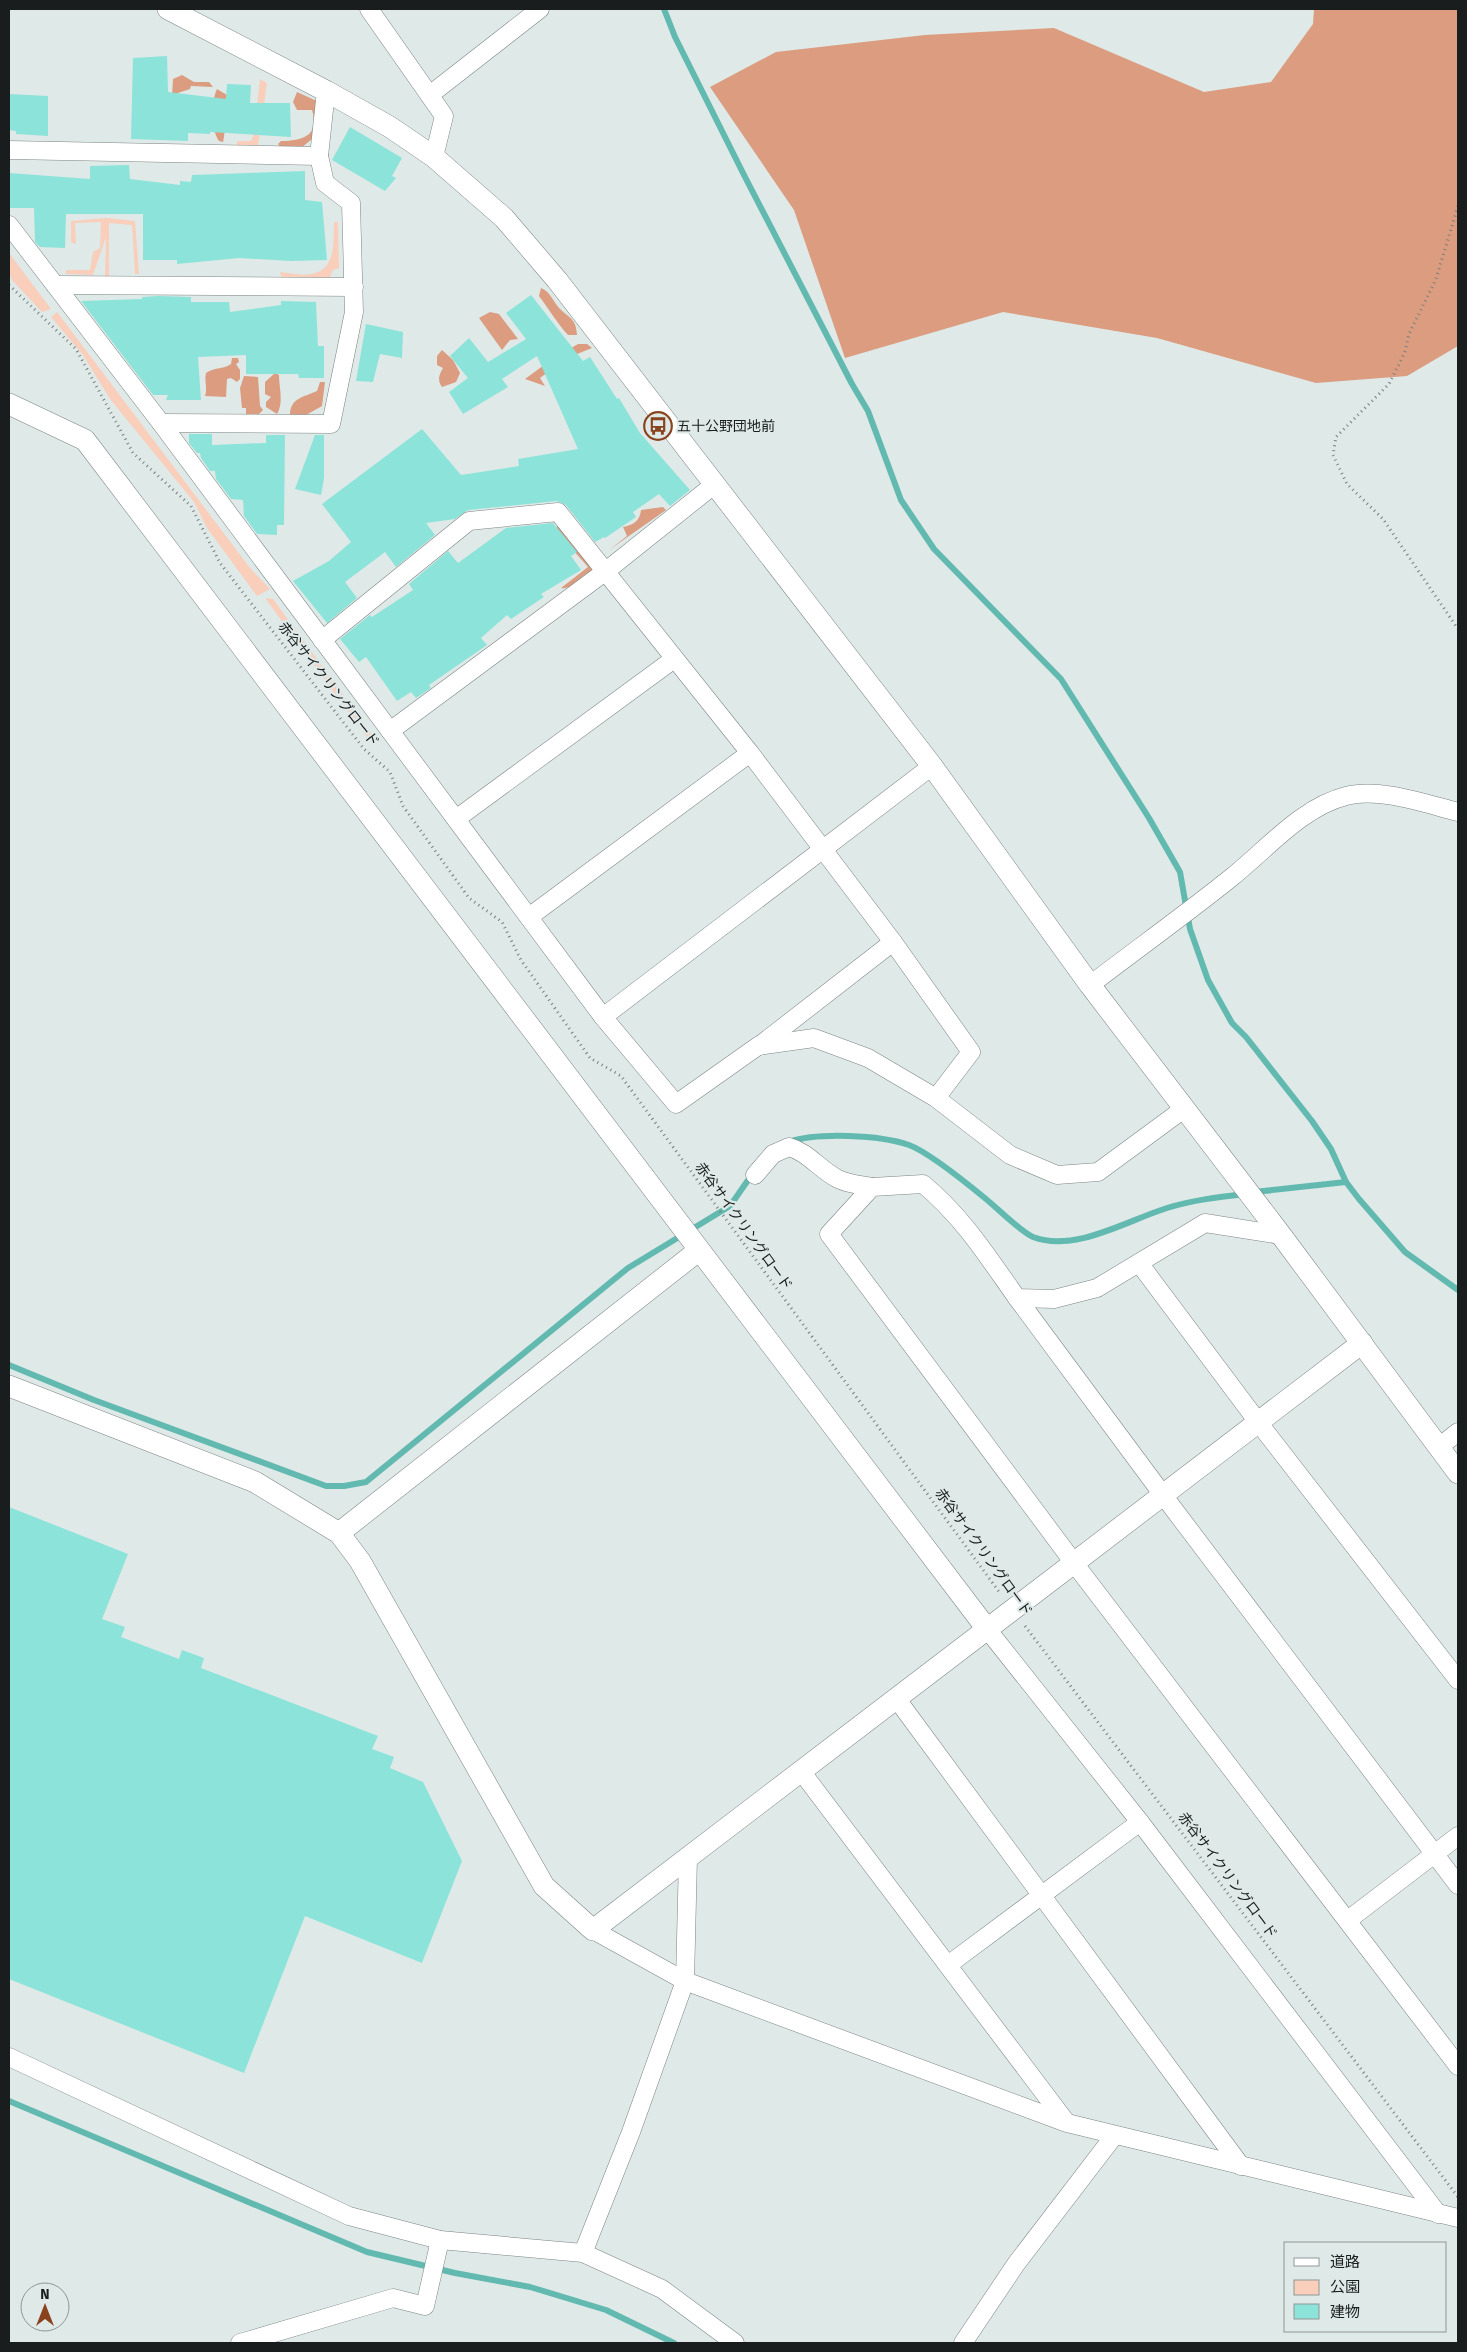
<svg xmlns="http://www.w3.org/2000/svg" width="1467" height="2352" font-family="'Fira Sans','Noto Sans JP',sans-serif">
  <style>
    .green { fill: #f9cebb }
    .forest { fill: #db9c7f }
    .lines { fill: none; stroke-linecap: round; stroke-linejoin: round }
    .stream { stroke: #62b9b0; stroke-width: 6 }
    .building { fill: #8ce3d9 }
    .minor-casing { stroke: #7c8584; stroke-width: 19 }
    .tertiary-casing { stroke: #7c8584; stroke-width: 22 }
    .path { stroke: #787f7e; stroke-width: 3; stroke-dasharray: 1 4; stroke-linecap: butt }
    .minor { stroke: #fff; stroke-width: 18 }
    .tertiary { stroke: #fff; stroke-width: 21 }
    .labels { text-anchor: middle; stroke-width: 4.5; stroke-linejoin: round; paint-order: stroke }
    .poi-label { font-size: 14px; fill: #191d1d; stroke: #dfe9e7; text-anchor: start }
    .street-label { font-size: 14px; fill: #191d1d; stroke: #dfe9e7 }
  </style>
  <rect width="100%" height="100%" fill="#dfe9e7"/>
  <!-- green -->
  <g class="green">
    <path d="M260 79 267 83 258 145H237V141H251L254 134Z"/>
    <path d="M107 218 135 221 139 274H135L132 225 109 223V276H105L106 237 93 275 66 274V270H90L93 252 100 248 101 222 75 223 76 244 71 242V221Z"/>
    <path d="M334 222H338L339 268 333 270 329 279H282L280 272C289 273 302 276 311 274 337 270 333 241 334 222Z"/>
    <path d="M9 253 51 309 42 312 12 280 9 273Z"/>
    <path d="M57 312 250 568 270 589 257 596 207 528 194 502 110 399 83 355 51 317Z"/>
    <path d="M265 598 273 599 376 740H369Z"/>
  </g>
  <!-- forest -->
  <g class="forest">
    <path d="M1314 9H1458V346L1407 376 1316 383 1157 338 1003 312 845 358 794 210 710 87 776 52 925 35 1054 28 1204 92 1271 82 1313 24Z"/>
    <path d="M182 75 194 82H209L213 87 191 86 190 89 178 93 180 104 172 97 173 79Z"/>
    <path d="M217 89 227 95C219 115 228 123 223 142L219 141C211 130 211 101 217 89Z"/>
    <path d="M297 92 319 102 317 135 301 148H281L278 144 281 141C302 141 320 136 312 110H297L293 102Z"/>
    <path d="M541 288C551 292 553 302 560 309 569 318 576 318 577 335H568C557 323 549 309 539 296Z"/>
    <path d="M490 312 499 314 518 339 510 340 502 350 479 318Z"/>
    <path d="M578 344H587L592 348 577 354 544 375 540 378 545 386 525 379 551 360Z"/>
    <path d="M442 350 453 360 460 373 456 382 442 387C437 380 439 375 443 368L437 365V356Z"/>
    <path d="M232 358H238L239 362 236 364 240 370V379L237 382 231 378 227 379 226 397 205 396C208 388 204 381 206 373 215 367 225 369 231 364Z"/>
    <path d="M275 373 279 375C279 387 284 403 277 414L266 407V402L271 397 265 394V382Z"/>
    <path d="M244 376 258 377 260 406 263 410 258 415 246 414V408H242L240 388Z"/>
    <path d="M320 382H325L322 406 306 415H290C290 398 304 397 317 391Z"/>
    <path d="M663 507 666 510 609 550 627 536 623 527C633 525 640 521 641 510Z"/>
    <path d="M557 524 593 568 591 572C579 575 574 590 561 588L588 567 557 532Z"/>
  </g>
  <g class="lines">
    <!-- stream -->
    <g class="stream">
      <path d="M664 9 675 37 744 175 852 384 868 411 901 500 934 549 1061 679 1149 818 1180 872 1190 929 1208 980 1232 1023 1246 1037 1312 1121 1331 1149 1346 1182 1359 1199 1405 1252 1458 1290"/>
      <path d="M789 1142C818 1132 880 1135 909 1145 928 1152 969 1185 986 1199 997 1208 1021 1232 1033 1237 1075 1253 1128 1220 1167 1208 1193 1200 1219 1197 1245 1194"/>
      <path d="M1255 1192 1346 1182"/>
      <path d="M9 1365 94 1400 326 1486H344L366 1482 628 1268 730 1206 753 1173"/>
      <path d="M9 2101 367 2252 455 2273 530 2287 606 2310 674 2343"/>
    </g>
  </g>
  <!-- building -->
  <g class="building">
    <path d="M167 56 168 92 226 99 227 84 251 85 250 103H290L291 137 210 132V134L188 133V141L131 139 133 58Z"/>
    <path d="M9 94 48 96V136L16 134V131L9 130Z"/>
    <path d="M350 127 402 158 392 176 396 178 385 191 332 160Z"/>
    <path d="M129 165 130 179 180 185V181L191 182 192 175 305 171V200L322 202 327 260 291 261 239 258 177 264V260H143V214H66L65 248 40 247 35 242 34 208H9V173L90 179V166Z"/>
    <path d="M531 295 583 361 590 357 617 399 619 398 640 433 690 490 670 506 659 494 633 512 636 517 605 538 604 537 595 542 566 505 557 501 468 510 455 519 426 523 435 535 396 567 385 552 345 582 357 598 327 623 293 581 329 561 351 542 322 504 422 429 461 475 519 466 518 459 578 449 537 356 502 379 508 387 463 414 449 392 468 378 450 356 469 338 488 362 526 339 506 313Z"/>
    <path d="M159 296 191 297V302H229L230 312 281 305V301L316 302 318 346H324V378H299L298 374H246V355L198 357 201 400H166L168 395H153L81 301 142 299V297Z"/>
    <path d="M366 324 403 332 402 358 380 354 373 382 356 381Z"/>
    <path d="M189 434H212V445L266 443V435H285L284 525H277V535L257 534 244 516 243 500 231 499 216 479 215 471H210L201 458 200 453H197L189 443Z"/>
    <path d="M315 435H324V478L321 495 295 489Z"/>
    <path d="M553 523 577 552 571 556 581 570 541 594 544 597 511 619 507 615 481 638 487 645 429 685 431 688 416 698 411 692 397 701 366 657 359 662 340 639 370 615 372 617 413 590 409 584 448 551 458 563 506 528Z"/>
    <path d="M9 1507 128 1554 102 1619 125 1627 121 1637 179 1659 182 1650 204 1658 201 1668 378 1736 372 1749 394 1757 390 1768 423 1782 462 1861 422 1963 305 1916 244 2073 9 1979Z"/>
  </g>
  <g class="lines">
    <defs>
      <g id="minor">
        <path d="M369 9 444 116 434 157"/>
        <path d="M431 94 540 9"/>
        <path d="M9 150 319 156"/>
        <path d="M9 225 161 423 603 1017 676 1104 758 1046 814 1038 868 1058 936 1098 1010 1155 1057 1175 1098 1172 1185 1108"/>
        <path d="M55 285 354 287"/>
        <path d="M161 423 331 424 354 312 351 203 325 183 319 156 326 91"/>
        <path d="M322 640 469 521 558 512 750 753 893 942 971 1052 936 1098"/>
        <path d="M390 731 606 571 715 484"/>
        <path d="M456 819 674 659"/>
        <path d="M529 917 750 753"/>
        <path d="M1090 985C1137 949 1186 914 1232 877 1267 849 1302 807 1346 796 1379 787 1426 804 1458 812"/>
        <path d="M603 1017 932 766"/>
        <path d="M759 1046 893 942"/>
        <path d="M755 1175 773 1154 789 1147C808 1152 820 1170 838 1179 848 1184 861 1185 872 1187"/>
        <path d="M1281 1235 1205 1223 1097 1288 1054 1299 1017 1298C988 1257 962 1216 923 1184L872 1187 829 1234 1074 1563 1458 2066"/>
        <path d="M1139 1263 1258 1422 1458 1680"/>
        <path d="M1017 1298 1163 1495 1458 1885"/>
        <path d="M1439 1447 1458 1432"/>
        <path d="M987 1629 1140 1822 1438 2214"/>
        <path d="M896 1698 1241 2166"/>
        <path d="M801 1771 1066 2122"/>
        <path d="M1348 1920 1458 1836"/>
        <path d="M593 1930 685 1981 1067 2123 1458 2218"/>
        <path d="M948 1965 1140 1822"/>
        <path d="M9 2057 349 2216 440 2240 583 2253 662 2289 735 2343"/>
        <path d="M583 2253 631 2132 685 1981 688 1857"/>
        <path d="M240 2343 393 2298 425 2306 440 2240"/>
        <path d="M963 2343 1016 2264 1114 2136"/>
      </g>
      <g id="tertiary">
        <path d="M168 9 326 91 390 127 434 157 504 218 557 280 932 766 1090 985 1281 1235 1458 1473"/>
        <path d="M9 404 85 440 987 1629"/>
        <path d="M9 1386 255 1482 339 1533 360 1561 544 1886 593 1930 1362 1343"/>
        <path d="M339 1533 698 1251"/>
      </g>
    </defs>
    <!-- minor casing -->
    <use href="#minor" class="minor-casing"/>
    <!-- tertiary casing -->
    <use href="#tertiary" class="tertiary-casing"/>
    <!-- path -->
    <g class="path">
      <path d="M1458 206 1436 279 1409 334 1405 352 1389 384 1336 437 1333 455 1347 484 1383 519 1458 629"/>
      <path d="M9 285 76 349 133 453 191 506 220 563 364 749 390 772 403 806 469 898 502 922 521 960 590 1058 621 1076 1000 1593"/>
      <path d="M1025 1626 1458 2197"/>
    </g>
    <!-- minor -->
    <use href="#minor" class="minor"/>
    <!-- tertiary -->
    <use href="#tertiary" class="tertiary"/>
  </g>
  <!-- icons -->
  <defs>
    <symbol id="bus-ring" viewBox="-11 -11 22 22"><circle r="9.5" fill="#dfe9e7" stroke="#8a431f" stroke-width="1.5"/><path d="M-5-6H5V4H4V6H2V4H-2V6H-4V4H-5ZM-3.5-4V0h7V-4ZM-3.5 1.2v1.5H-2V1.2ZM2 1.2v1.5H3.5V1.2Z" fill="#8a431f"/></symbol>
  </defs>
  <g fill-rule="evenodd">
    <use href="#bus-ring" x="642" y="410" width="32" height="32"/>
  </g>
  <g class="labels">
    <!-- poi labels -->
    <g class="poi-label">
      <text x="677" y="431">五十公野団地前</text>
    </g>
    <!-- street labels -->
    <g class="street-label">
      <text transform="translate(329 684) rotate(52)" y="5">赤谷サイクリングロード</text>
      <text transform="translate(744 1226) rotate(54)" y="5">赤谷サイクリングロード</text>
      <text transform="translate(984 1552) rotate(54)" y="5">赤谷サイクリングロード</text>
      <text transform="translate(1228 1875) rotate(53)" y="5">赤谷サイクリングロード</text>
    </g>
  </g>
  <!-- border -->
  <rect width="1467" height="2352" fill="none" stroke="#191d1d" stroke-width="20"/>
  <!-- legend -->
  <rect x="1284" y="2242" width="162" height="90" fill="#dfe9e7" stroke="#909796"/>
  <rect x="1294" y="2258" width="25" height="8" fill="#ffffff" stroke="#909796"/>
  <text x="1330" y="2267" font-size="15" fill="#191d1d">道路</text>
  <rect x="1294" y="2280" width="25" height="15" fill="#f9cebb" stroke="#909796"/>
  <text x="1330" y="2292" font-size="15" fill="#191d1d">公園</text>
  <rect x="1294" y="2304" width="25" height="15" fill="#8ce3d9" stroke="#909796"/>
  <text x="1330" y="2317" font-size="15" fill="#191d1d">建物</text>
  <!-- north arrow -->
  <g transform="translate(45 2307)"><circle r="24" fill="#dfe9e7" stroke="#909796"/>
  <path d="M0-4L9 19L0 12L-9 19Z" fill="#8a431f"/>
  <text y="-8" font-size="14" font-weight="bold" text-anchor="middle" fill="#191d1d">N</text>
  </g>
</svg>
